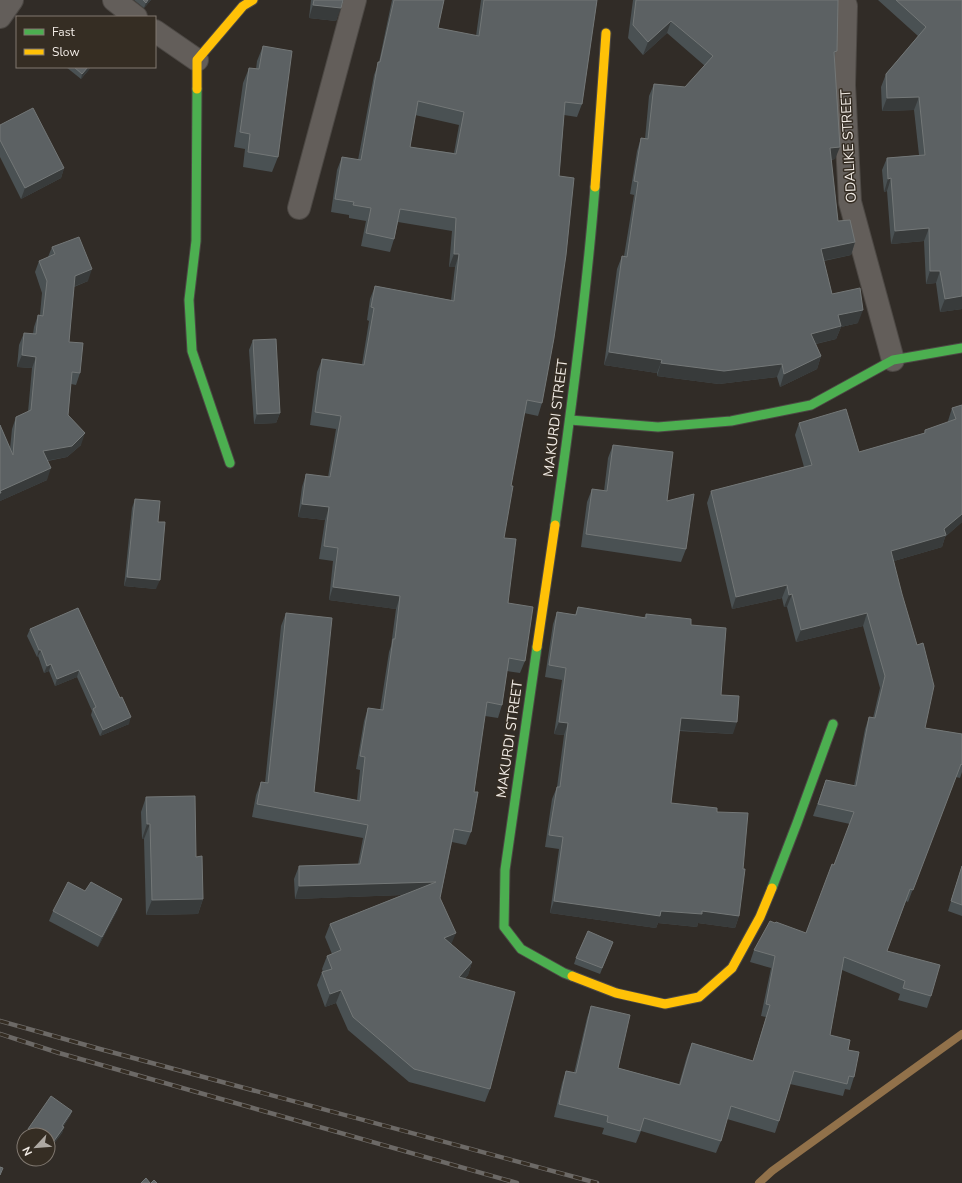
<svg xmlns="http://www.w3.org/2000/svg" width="962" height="1183" font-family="'Nunito Sans',sans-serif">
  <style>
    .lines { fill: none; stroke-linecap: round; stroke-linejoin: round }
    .stream { stroke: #91714a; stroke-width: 8 }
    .street-casing { stroke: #4c4844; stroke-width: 24 }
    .fast-casing { stroke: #4c4844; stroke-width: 11 }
    .slow-casing { stroke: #4c4844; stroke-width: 11 }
    .street { stroke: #635e5a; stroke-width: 22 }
    .fast { stroke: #4caf50; stroke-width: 9 }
    .slow { stroke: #ffc107; stroke-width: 9 }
    .rail-casing { stroke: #6c6966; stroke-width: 4.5 }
    .rail { stroke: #352d23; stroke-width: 3; stroke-dasharray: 9; stroke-linecap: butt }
    .wall { fill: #4a5153; fill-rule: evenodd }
    .shaded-wall { fill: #383b3b }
    .building { fill: #5c6163; stroke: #737777; fill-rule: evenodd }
    .labels { text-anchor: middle; stroke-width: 3; stroke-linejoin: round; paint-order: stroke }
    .street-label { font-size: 14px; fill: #f2ece6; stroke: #352d23 }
  </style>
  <rect width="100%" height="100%" fill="#312c27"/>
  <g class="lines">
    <!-- stream -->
    <path class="stream" d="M759 1183 772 1171 962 1034"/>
    <defs>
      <g id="street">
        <path d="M114 0 136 17"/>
        <path d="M844 0 846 6 844 85 850 202 893 360"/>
        <path d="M0 17 12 0"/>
        <path d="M155 31 197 60"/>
        <path d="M299 208 355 0"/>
      </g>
      <g id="fast">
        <path d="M197 89 196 241 189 300 192 351 230 463"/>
        <path d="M570 420 658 427 731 421 811 405 893 360 962 348"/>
        <path d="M555 525C571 413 586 300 595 187"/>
        <path d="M537 647 505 870 504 927 521 949 564 973 572 976"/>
        <path d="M772 888 797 823 833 724"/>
      </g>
      <g id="slow">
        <path d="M197 89V60L243 6 253 0"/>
        <path d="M595 187 606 33"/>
        <path d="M537 647 555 525"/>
        <path d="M572 976 616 993 665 1004 699 997 732 968 760 917 772 888"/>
      </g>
    </defs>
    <!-- street casing -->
    <use href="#street" class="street-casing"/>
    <!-- fast casing -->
    <use href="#fast" class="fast-casing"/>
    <!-- slow casing -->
    <use href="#slow" class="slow-casing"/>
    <!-- street -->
    <use href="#street" class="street"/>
    <!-- fast -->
    <use href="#fast" class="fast"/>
    <!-- slow -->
    <use href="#slow" class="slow"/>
    <defs>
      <g id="rail">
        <path d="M0 1021 100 1049 597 1183"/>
        <path d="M0 1034 59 1053 517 1183"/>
      </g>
    </defs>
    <!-- rail casing -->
    <use href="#rail" class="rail-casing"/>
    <!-- rail -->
    <use href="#rail" class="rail"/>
  </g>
  <!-- wall -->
  <g class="wall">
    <path d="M134 0H151L144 8Z"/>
    <path d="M311 0H343L336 21 309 18Z"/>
    <path d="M392 0H444L438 28 476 36 481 0H597L582 104 577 117 564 115 542 403 538 416 524 413 511 486 504 538 508 603 525 661 520 673 507 671 502 705 498 718 485 716 474 792 471 832 466 845 452 842 440 898 451 944 472 962 468 975 464 979 490 1089 485 1102 409 1082 348 1030 336 1003 325 1007 317 985 322 972H323L322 969 327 956 332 954 325 937 330 924 402 895 295 899 294 879 299 866 358 864 363 838 252 817 256 795 261 782 265 783 281 626 286 613 314 792 357 800 360 770 356 769 364 721 368 708 380 710 389 652 391 646 396 609 329 600 333 561 319 559 325 520 298 517 302 487 306 474 328 477 336 429 310 425 317 372 322 359 362 364 369 321 367 320 370 299 375 286 451 300 455 267H449L452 231 398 222 394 239 390 252 361 246 366 221 349 218V215L331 212 337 170 342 157 358 160 374 75 379 62ZM415 115 459 125 454 153 410 147Z"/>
    <path d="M633 0H838L835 57V159L831 160 838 221 855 242 851 255 824 261 832 294 858 323 841 327 836 339 816 344 821 356 817 369 780 387 777 377 719 384 657 376V373L604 365 617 269 622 256H624L634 195 630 194 637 151 641 138 645 139 649 96 654 84 685 87 705 66 667 33 643 55 628 38Z"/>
    <path d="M878 0H962V309L940 312 936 283 926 284 924 241 891 244 887 191 884 192 882 170 887 158 919 155 914 110 882 111 881 87 886 74 918 36Z"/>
    <path d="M263 46 278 157 272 172 243 167 245 149 234 147 243 83 249 68 256 69 257 61Z"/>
    <path d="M66 67H91L81 79Z"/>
    <path d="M0 125 64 168 61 178 21 199 0 157Z"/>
    <path d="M52 247 88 281 74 287 69 342 80 373 76 385 71 384 68 415 81 445 67 457 48 461 47 480 0 501V425L10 449 12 429 16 417 28 412 32 368 17 367 19 345 24 333 33 334 34 327 38 315H40L42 293 35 272 39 261 48 257Z"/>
    <path d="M253 340 280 413 276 423 254 424 249 350Z"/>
    <path d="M962 405V522L945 537 942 547 894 561 925 728 962 734V772L960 778 956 777 908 902 906 901 887 951 931 996 927 1008 898 1000 900 994 842 970 830 1035 848 1050 854 1077 850 1090 845 1089 843 1096 790 1084 779 1121 775 1133 727 1119 721 1141 716 1153 641 1131 636 1143 602 1134 604 1128 554 1117 562 1083 566 1071 574 1073 587 1018 591 1006 618 1068 679 1084 687 1056 692 1043 753 1061 766 1017 761 1016 771 968 750 962 754 950 806 933 834 865 850 824 813 816 826 780 854 786 865 729 869 717 873 718 880 688 863 626 796 642 787 607H784L782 598 732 609 707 503 711 491 804 467 795 435 799 423 859 452 924 433 925 430 948 422V421L952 408Z"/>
    <path d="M613 445 667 501 686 549 681 562 581 547 587 502 592 489 604 491 608 458Z"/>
    <path d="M135 499 158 522 156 589 124 586 132 508Z"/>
    <path d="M578 607 644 618 646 614 691 625 721 695 733 734 679 731 671 803 717 812 739 916 735 928 698 923 697 927 658 923 656 928 550 913 559 849 545 847 552 799 557 787 564 735 554 734 562 680 545 677 553 624 557 612 575 615Z"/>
    <path d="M78 608 129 724 100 736 91 715 92 711 77 677 55 686 49 671 44 673 38 656 37 657 27 636 30 629Z"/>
    <path d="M146 797 203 899 198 914 146 915 144 839H142L141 812Z"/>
    <path d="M962 865V916L948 911Z"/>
    <path d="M118 909 98 947 49 921 53 911Z"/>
    <path d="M613 942 600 974 574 964 576 958Z"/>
    <path d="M72 1111 70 1116 63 1127H64L62 1133 49 1150H48V1135H28L26 1134 28 1129Z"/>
  </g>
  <!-- shaded-wall -->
  <g class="shaded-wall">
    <path d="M148 0H151L144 8 146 3Z"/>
    <path d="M313 5 341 8 336 21 309 18Z"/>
    <path d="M671 21 667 33 643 55 648 42Z"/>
    <path d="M88 67H91L81 79 82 74Z"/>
    <path d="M919 97 914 110 882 111 887 98Z"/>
    <path d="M840 147 835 159 825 160 830 148Z"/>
    <path d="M64 168 61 178 21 199 25 188Z"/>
    <path d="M891 178 887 191 884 192 888 179Z"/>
    <path d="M929 228 924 241 891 244 895 231Z"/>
    <path d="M855 242 851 255 816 262 821 249Z"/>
    <path d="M454 254H459L455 267H449Z"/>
    <path d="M92 269 88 281 70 288 75 276Z"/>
    <path d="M930 271H940L936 283 926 284Z"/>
    <path d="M962 296V309L940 312 945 299Z"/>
    <path d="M863 310 858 323 841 327 836 339 806 346 811 334 838 315Z"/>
    <path d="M609 352 662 360 657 373 604 365Z"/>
    <path d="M22 355 36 357 32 368 17 367Z"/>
    <path d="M821 356 817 369 780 387 784 374Z"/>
    <path d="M661 363 782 364 777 377 719 384 657 376Z"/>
    <path d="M280 413 276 423 254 424 257 414Z"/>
    <path d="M85 433 81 445 67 457 39 462 43 451Z"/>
    <path d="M51 468 47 480 0 501V491Z"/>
    <path d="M302 504 329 507 325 520 298 517Z"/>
    <path d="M962 514V522L945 537 942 547 887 563 891 551 944 529Z"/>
    <path d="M127 577 160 580 156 589 124 586Z"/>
    <path d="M787 585 782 598 732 609 736 597Z"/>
    <path d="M333 587 400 596 396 609 329 600Z"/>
    <path d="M792 594 787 607H784L789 595Z"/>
    <path d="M867 613 863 626 796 642 801 630Z"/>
    <path d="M39 650H41L38 656 37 657Z"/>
    <path d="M51 664 49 671 44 673 47 666Z"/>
    <path d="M79 670 77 677 55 686 57 679Z"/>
    <path d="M131 717 129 724 100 736 103 730Z"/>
    <path d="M681 718 737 722 733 734 676 730Z"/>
    <path d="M559 722 568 723 564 735 554 734Z"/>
    <path d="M147 824H150L144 839H142Z"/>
    <path d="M436 882 431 894 295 899 299 886Z"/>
    <path d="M122 899 118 909 98 947 102 937Z"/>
    <path d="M203 899 198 914 146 915 152 900Z"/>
    <path d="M554 901 661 911H702L739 916 735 928 698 923 697 927 658 923 656 928 550 913Z"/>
    <path d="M456 933 451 945 444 938Z"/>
    <path d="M472 962 468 975 454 990 459 977Z"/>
    <path d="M341 990 336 1003 325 1007 330 994Z"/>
    <path d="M72 1111 70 1116 60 1131 62 1126Z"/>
    <path d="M64 1127 62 1133 49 1150 51 1145Z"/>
  </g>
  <!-- building -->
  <g class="building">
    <path d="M143 0H148L146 3Z"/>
    <path d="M314 0H343L341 8 313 5Z"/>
    <path d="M394 0H444L438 28 479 36 484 0H597L582 104 565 102 559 176 574 178 566 255 554 338 542 403 527 400 511 486H513L504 538 516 539 508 603 533 607 525 661 509 658 502 705 487 702 474 792H478L471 832 454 829 440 898 456 933 444 938 472 962 459 977 515 992 490 1089 414 1069 353 1017 341 990 330 994 322 972 332 969 327 956 341 950 330 924 436 882 299 886V866L360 864 368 825 257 804 261 782 268 783 286 613 332 618 314 792 360 801 365 757 360 756 368 708 383 710 393 639H395L400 596 333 587 338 548 324 546 329 507 302 504 306 474 330 477 341 416 315 412 322 359 364 365 374 308 371 307 375 286 454 301 459 254H454L456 218 400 209 394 239 366 233 371 208 353 205 354 202 335 199 342 157 361 160 378 62H380ZM418 101 464 112 456 154 410 147Z"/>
    <path d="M636 0H838L837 51 834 52 840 147 830 148 838 221 850 220 855 242 821 249 832 294 860 288 863 310 838 315 841 326 811 334 821 356 784 374 782 364 724 371 661 363 662 360 609 352 622 256 627 257 638 182 634 181 641 138 648 139 654 84 685 87 713 56 671 21 648 42 633 25Z"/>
    <path d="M896 0H962V296L945 299 940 271H930L929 228 895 231 891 178 888 179 887 158 925 155 919 97 887 98 886 74 926 27Z"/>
    <path d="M263 46 292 51 278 157 248 152 250 134 240 132 249 68 259 69Z"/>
    <path d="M74 67H88L82 74Z"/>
    <path d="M33 108 64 168 25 188 0 140V125Z"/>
    <path d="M79 237 92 269 75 276 69 342 83 343 80 373 72 372 68 415 85 433 72 446 43 451 51 468 0 491 1 493H0V425L13 455 16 417 31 410 36 357 22 355 24 333 36 334 38 315 43 316 47 281 39 261 55 254 52 247Z"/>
    <path d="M276 339 280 413 257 414 253 340Z"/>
    <path d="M962 405V514L944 529 946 535 891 551 902 594 917 645 923 643 934 686 925 728 962 734V765L961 764 913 890 910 889 887 951 940 965 931 996 903 988 905 981 844 957 830 1035 850 1040 848 1050 859 1052 854 1077 849 1076 847 1084 794 1071 779 1121 731 1106 721 1141 644 1118 640 1131 607 1122 608 1116 559 1104 566 1071 576 1073 591 1006 630 1015 618 1068 680 1085 692 1043 753 1061 770 1005 766 1004 775 956 754 950 770 921 775 923 776 922 806 933 832 864 834 865 854 812 818 804 826 780 856 786 869 717 875 718 885 676 867 613 801 630 792 594 789 595 787 585 736 597 711 491 812 465 799 423 846 409 859 452 925 433V430L956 419 952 408Z"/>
    <path d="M613 445 673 452 667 501 694 494 686 549 586 534 592 489 607 491Z"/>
    <path d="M135 499 160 501 158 522H165L160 580 127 577Z"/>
    <path d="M578 607 646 618V614L691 619V625L726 628 721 695 739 696 737 722 681 718 671 803 717 808V812L748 813 743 869H745L739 916 702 911V914L661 911 660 916 554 901 563 837 549 835 557 787H560L568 723 559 722 566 668 549 665 557 612 576 615Z"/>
    <path d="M78 608 120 698 122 697 131 717 103 730 93 709 96 707 79 670 57 679 51 664 47 666 41 650H39L30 629Z"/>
    <path d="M195 796 196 857 202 856 203 899 152 900 150 824H147L146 797Z"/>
    <path d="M962 866V905L951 901Z"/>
    <path d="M68 882 85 891 91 882 122 899 102 937 53 911Z"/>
    <path d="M588 931 613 942 602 968 576 958Z"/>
    <path d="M51 1096 72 1111 62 1126 64 1127 51 1145 48 1143V1135H37L28 1129Z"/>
    <path d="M0 1167 3 1168 0 1175Z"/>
    <path d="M146 1178 150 1183H141Z"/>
    <path d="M154 1180 157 1183H151Z"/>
  </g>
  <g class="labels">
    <!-- street labels -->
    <g class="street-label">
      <text transform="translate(848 146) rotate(-93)" y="5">ODALIKE STREET</text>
      <text transform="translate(555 418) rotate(-83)" y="5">MAKURDI STREET</text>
      <text transform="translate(509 739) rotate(-82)" y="5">MAKURDI STREET</text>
    </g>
  </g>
  <!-- legend -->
  <rect x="16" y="16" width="140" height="52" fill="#352d23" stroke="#817971"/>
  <rect x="24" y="29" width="20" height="6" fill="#4caf50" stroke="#817971"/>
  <text x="52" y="36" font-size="12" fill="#f2ece6">Fast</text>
  <rect x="24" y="49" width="20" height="6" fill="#ffc107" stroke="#817971"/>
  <text x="52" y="56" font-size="12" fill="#f2ece6">Slow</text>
  <!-- north arrow -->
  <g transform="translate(36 1147) rotate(244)"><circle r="19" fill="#352d23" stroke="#817971"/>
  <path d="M0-3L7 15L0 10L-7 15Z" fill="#aea9a3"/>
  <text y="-6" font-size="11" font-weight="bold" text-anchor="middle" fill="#f2ece6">N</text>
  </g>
</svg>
